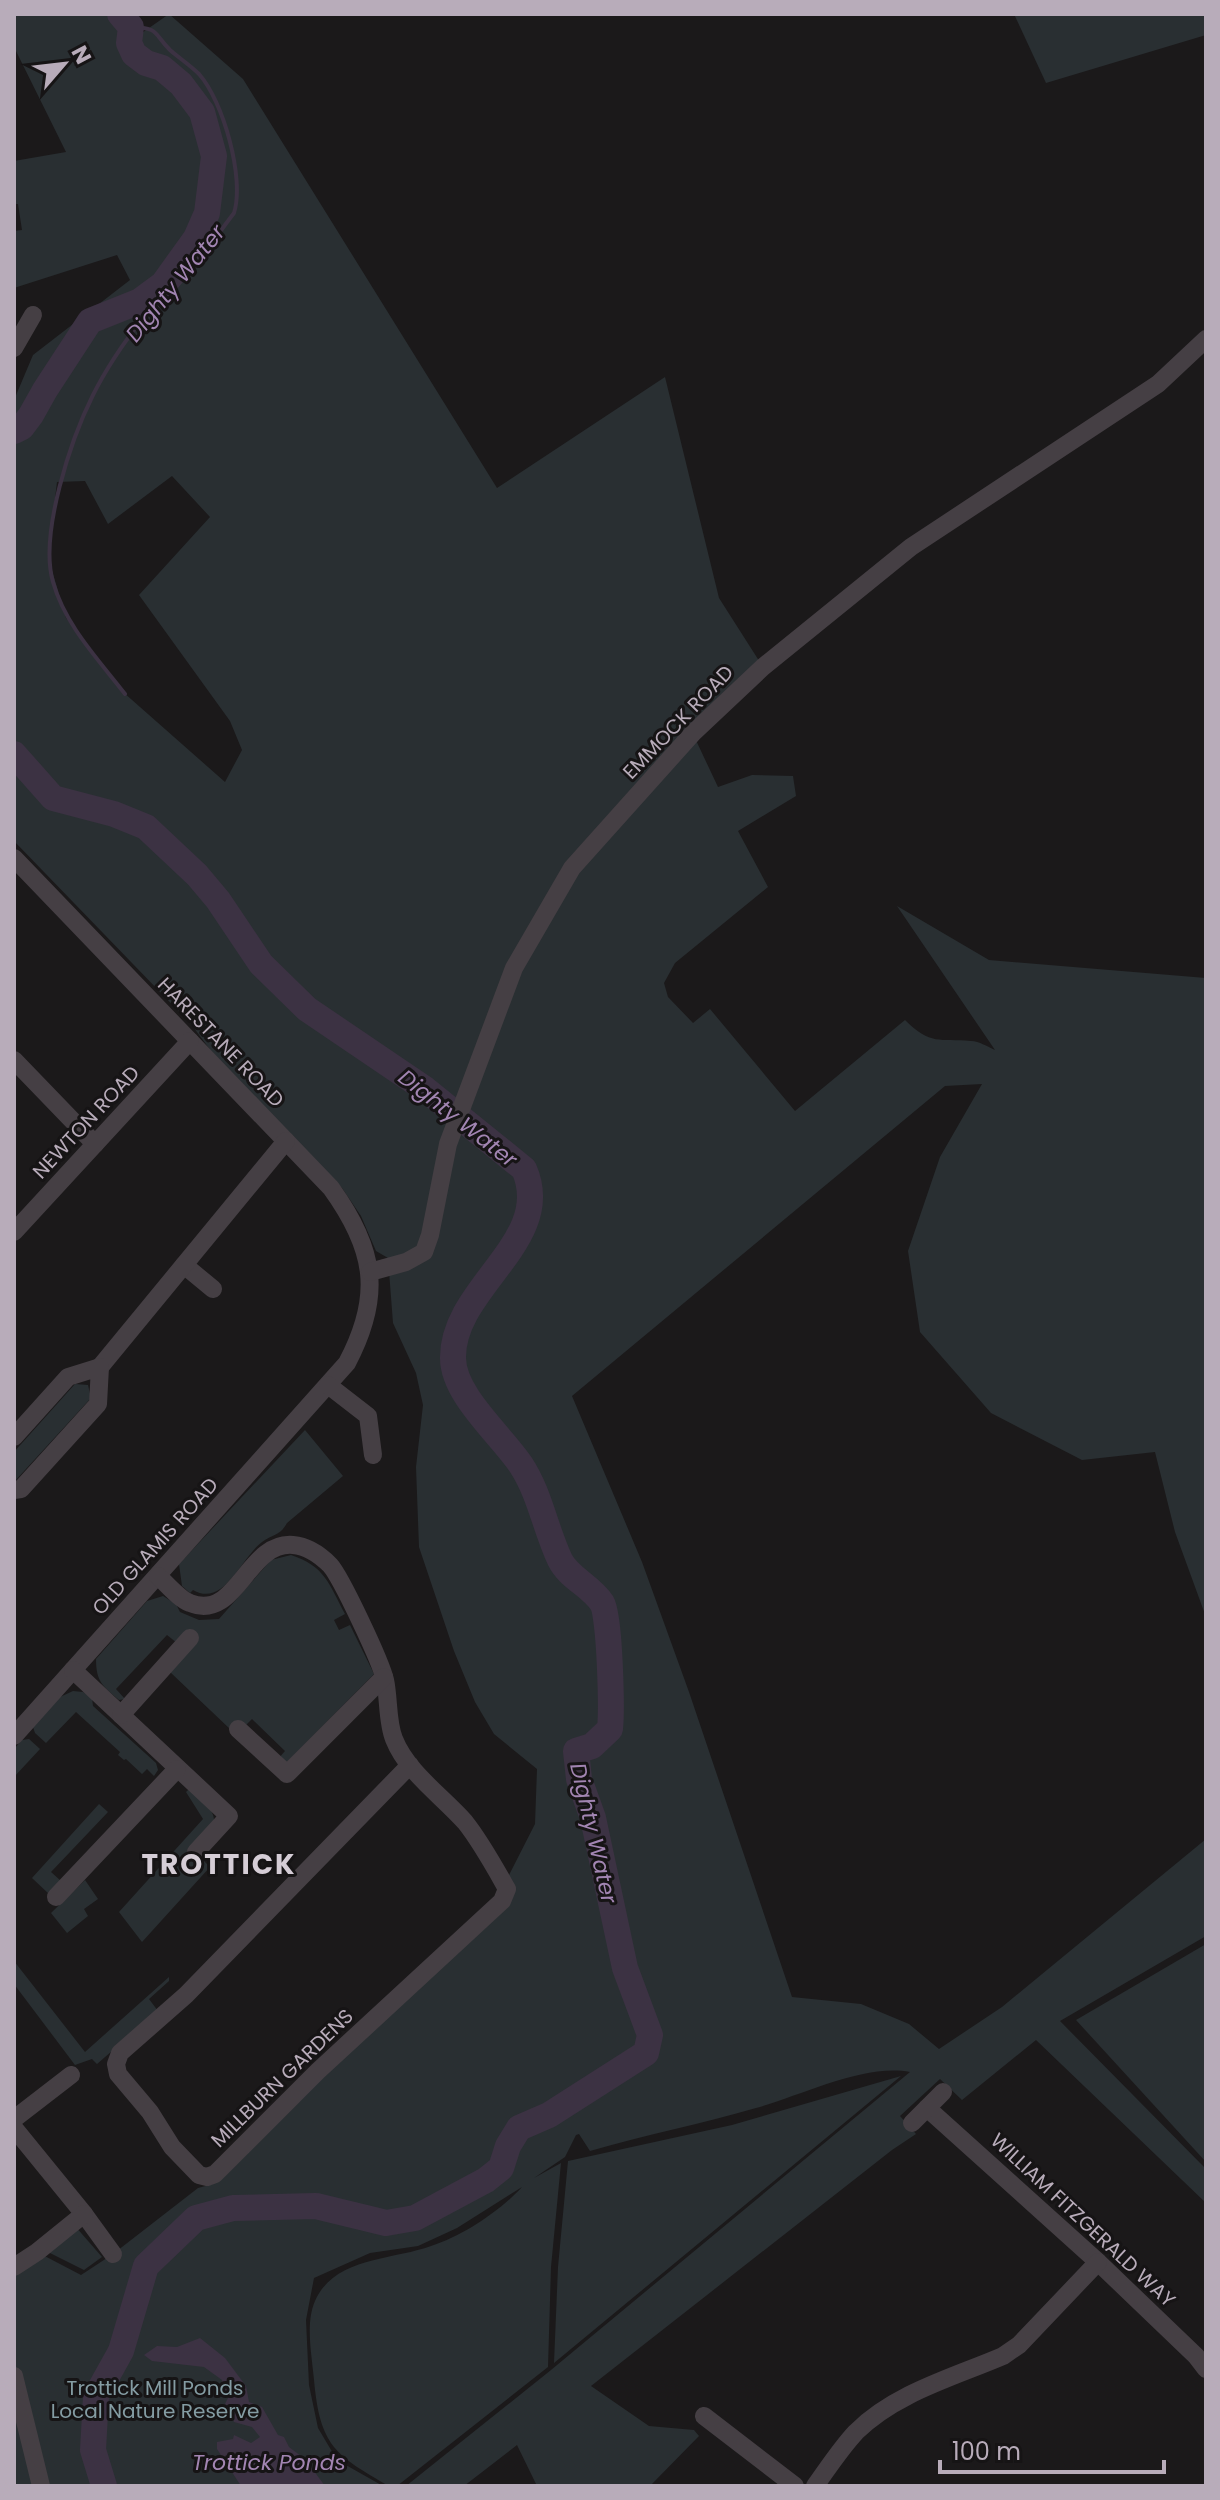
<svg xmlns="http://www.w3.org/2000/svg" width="1220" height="2500" font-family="Poppins,sans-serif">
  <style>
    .green { fill: #292f32; fill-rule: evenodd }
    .water { fill: #3c3243 }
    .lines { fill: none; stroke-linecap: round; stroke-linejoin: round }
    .stream { stroke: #3c3243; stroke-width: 4 }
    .river { stroke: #3c3243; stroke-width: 26 }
    .minor { stroke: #453f44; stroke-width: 18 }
    .labels { text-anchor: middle; stroke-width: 6; stroke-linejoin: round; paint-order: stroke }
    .street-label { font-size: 20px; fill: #b8acba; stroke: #161415 }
    .park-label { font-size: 20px; fill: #849ca3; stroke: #161415 }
    .water-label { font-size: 22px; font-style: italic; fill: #a285b2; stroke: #161415 }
    .district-label { font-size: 28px; font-weight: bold; letter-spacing: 2px; fill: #d5cdd6; stroke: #161415 }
  </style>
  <rect width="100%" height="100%" fill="#1b191a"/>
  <!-- green -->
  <g class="green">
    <path d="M14 14H108L129 42 169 14 243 79 497 488 665 377 719 598 763 667 693 734 718 787 752 775 793 776 796 796 738 831 768 887 675 963 664 983 668 997 693 1023 710 1009 795 1111 905 1020C931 1046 939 1038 971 1041 979 1041 988 1047 995 1050L897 906 989 960 1206 978V1617L1175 1532 1155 1452 1082 1460 991 1413 920 1332 908 1251 940 1157 982 1084 945 1086 572 1396 642 1562 689 1692 792 1997 861 2004 909 2024 939 2049 1002 2007 1206 1839V1936L1060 2021 1206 2169V2203L1036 2040 962 2100 940 2079 900 2116 916 2134 892 2150 591 2386 649 2426 694 2430 699 2436 650 2486H537L517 2445 464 2486H406L551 2370 910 2072C865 2063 800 2096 756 2108 701 2124 645 2135 590 2151L579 2134 576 2135 565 2157 534 2178 561 2163 551 2267 548 2367 397 2486H389C335 2455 320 2446 314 2380 312 2356 305 2324 315 2301 334 2257 393 2260 431 2246 463 2236 500 2211 522 2187L457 2228 418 2246 370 2253 314 2278 306 2320 309 2385 318 2428 337 2460 383 2486H41L14 2376V2267L37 2252 81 2275 113 2254 198 2188 213 2184 323 2075 496 1918 508 1877 535 1824 537 1769 494 1734 475 1702 454 1651 419 1547 416 1467 423 1405 416 1373 393 1323 388 1258 376 1251 361 1216 342 1188 214 1055 191 1024 14 841V400L33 355 130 280 117 255 14 288V231L22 230 18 204H14V161L66 152 14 47ZM172 476 210 517 139 595 230 721 242 750 225 782 123 692 66 618 48 557 57 482 85 481 108 524Z"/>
    <path d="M1014 14H1206V35L1046 83Z"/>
    <path d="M75 1384 88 1385 91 1398 14 1482V1452Z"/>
    <path d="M305 1430 343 1476 287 1523C280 1536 273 1534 262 1542 241 1558 224 1608 193 1590L190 1593 182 1586 179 1564Z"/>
    <path d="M291 1555C325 1566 329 1584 345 1614L334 1620 339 1630 350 1625 374 1674 286 1763 278 1759 285 1751 252 1719 244 1727 230 1729 170 1672 198 1641 177 1643 167 1635 116 1689 125 1699 119 1700C103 1686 96 1682 96 1659L147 1601 163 1596 176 1604 180 1612 199 1620 219 1619 271 1560Z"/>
    <path d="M73 1691 83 1692 92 1698 93 1706 156 1763 158 1770 154 1776 147 1769 142 1774 126 1759 124 1760 118 1755 120 1752 76 1712 46 1743 35 1733 33 1727 60 1697Z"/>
    <path d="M29 1739 40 1749 14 1777V1749L22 1740Z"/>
    <path d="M189 1789C224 1819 217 1817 200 1857L210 1867 142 1942 119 1912 203 1819 186 1792Z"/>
    <path d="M99 1804 108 1812 51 1872 61 1881 49 1894 32 1878Z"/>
    <path d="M85 1880 98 1899 84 1909 88 1916 67 1933 51 1913Z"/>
    <path d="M1206 1944V2162L1076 2020Z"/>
    <path d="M14 1961 85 2052 169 1977V1981L149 1999 158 2011 97 2064 92 2059 75 2065 14 1984Z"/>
    <path d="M901 2076 554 2363 558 2267 568 2161 732 2125Z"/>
    <path d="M75 2226 102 2257 84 2270 44 2250Z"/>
    <path d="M14 2409 37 2486H14Z"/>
  </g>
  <!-- water -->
  <path class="water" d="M200 2338 225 2358 246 2386 249 2402 262 2407 278 2435 284 2437 289 2447 305 2459 325 2486H241L217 2449V2442L233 2439 234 2435 251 2443 260 2437 252 2427 234 2422 232 2418 235 2413 225 2404 229 2396 221 2386 222 2380 204 2367 152 2361 144 2355 157 2346 177 2347Z"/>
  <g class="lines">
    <!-- stream -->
    <path class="stream" d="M125 694C98 659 65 625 53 582 39 534 71 439 93 395 106 369 125 341 143 318 149 310 159 306 166 298 191 272 212 242 234 213 245 178 223 101 199 74 190 65 179 58 170 50 153 33 160 28 131 27"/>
    <!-- river -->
    <g class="river">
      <path d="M14 431 22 427 31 415 45 390 90 321 140 301 163 284 196 238 207 213 214 156 202 112 181 84 162 68 146 63 134 54 129 43 131 27 120 14"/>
      <path d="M14 754 53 798 114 814 146 827 197 875 218 900 261 964 307 1009 425 1089 524 1169C556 1241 452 1287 453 1358 453 1395 501 1435 521 1465 540 1494 545 1528 560 1560 569 1578 591 1586 602 1603 610 1616 612 1710 610 1729L592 1746 576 1751 579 1779 593 1818 625 1968 650 2035 646 2053 549 2115 519 2128 508 2146 501 2168 486 2180 415 2218 386 2223 316 2206 233 2208 196 2218 146 2266 121 2351 96 2396 93 2450 104 2486"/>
    </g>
    <!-- minor -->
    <g class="minor">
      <path d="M14 348 33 315"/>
      <path d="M14 858 331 1188C375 1249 383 1295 347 1363L14 1736"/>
      <path d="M14 1060 95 1144"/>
      <path d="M14 1232 190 1041"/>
      <path d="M184 1265 213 1289"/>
      <path d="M370 1272 406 1262 424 1252 430 1235 448 1144 514 968 572 868 693 733 763 667 911 547 1158 384 1206 339"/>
      <path d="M100 1367 286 1141"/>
      <path d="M328 1385 368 1416 373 1455"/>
      <path d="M14 1437 68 1377 100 1367 98 1404 21 1489 14 1490"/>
      <path d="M158 1576C167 1584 179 1599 190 1603 237 1622 247 1541 293 1545 307 1546 321 1556 330 1565 341 1577 381 1662 385 1680 389 1698 387 1722 394 1739 407 1772 442 1796 465 1822 481 1842 494 1866 507 1889L502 1901 318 2071 215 2174 207 2177 199 2175 172 2147 150 2112 118 2074 116 2064 120 2053 186 1995 410 1765"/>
      <path d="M73 1670 229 1816 196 1852"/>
      <path d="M121 1715 190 1638"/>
      <path d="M238 1729 287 1774 384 1677"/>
      <path d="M56 1897 177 1769"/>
      <path d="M927 2108 1098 2262 1196 2356 1206 2369"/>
      <path d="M14 2119 71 2075"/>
      <path d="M912 2123 943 2092"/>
      <path d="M14 2128 84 2214 113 2254"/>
      <path d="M14 2267 37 2252 84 2214"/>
      <path d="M14 2376 41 2486"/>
      <path d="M704 2416 795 2486"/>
      <path d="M815 2486C828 2468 841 2448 856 2432 895 2393 954 2377 1003 2356L1019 2345 1098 2262"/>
    </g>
  </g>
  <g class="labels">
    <!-- street labels -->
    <g class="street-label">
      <text transform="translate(678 722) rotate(-46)" y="7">EMMOCK ROAD</text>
      <text transform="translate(221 1042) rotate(46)" y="7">HARESTANE ROAD</text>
      <text transform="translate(86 1122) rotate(-47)" y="7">NEWTON ROAD</text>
      <text transform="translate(155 1546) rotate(-48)" y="7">OLD GLAMIS ROAD</text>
      <text transform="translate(282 2078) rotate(-44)" y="7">MILLBURN GARDENS</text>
      <text transform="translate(1083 2220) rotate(43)" y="7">WILLIAM FITZGERALD WAY</text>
    </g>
    <!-- park labels -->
    <g class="park-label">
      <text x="155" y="2395">Trottick Mill Ponds<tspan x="155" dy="23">Local Nature Reserve</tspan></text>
    </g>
    <!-- water labels -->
    <g class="water-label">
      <text transform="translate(175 283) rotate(-51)" y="8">Dighty Water</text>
      <text transform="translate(458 1118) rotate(38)" y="8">Dighty Water</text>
      <text transform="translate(594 1833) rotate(77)" y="8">Dighty Water</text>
      <text x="269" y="2470">Trottick Ponds</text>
    </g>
    <!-- district labels -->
    <g class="district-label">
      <text x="219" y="1874">TROTTICK</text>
    </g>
  </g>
  <!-- border -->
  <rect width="1220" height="2500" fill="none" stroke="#b8acba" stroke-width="32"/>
  <!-- north arrow -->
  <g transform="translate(64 64) rotate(62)" stroke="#161415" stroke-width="6" paint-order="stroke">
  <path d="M0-6L14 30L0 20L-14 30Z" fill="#b8acba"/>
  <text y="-12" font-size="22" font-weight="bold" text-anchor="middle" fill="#b8acba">N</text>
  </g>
  <!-- scale -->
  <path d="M940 2460v12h224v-12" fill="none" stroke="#b8acba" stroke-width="4"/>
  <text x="952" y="2460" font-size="24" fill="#b8acba" stroke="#161415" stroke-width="6" paint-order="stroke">100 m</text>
</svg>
